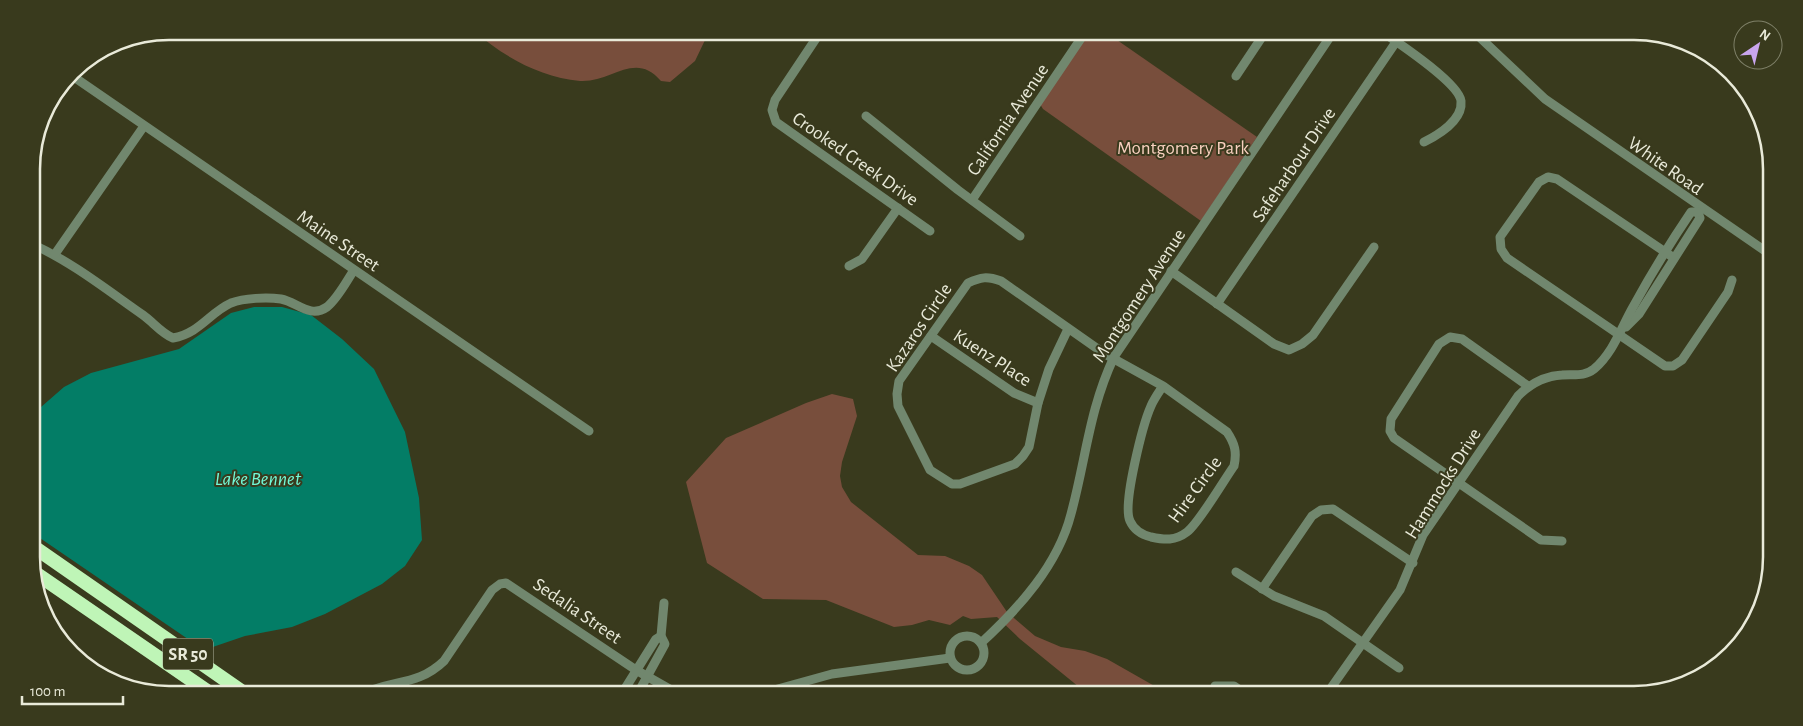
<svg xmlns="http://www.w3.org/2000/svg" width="1803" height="726" font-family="'Alegreya Sans',sans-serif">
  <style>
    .green { fill: #784e3c }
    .water { fill: #037d66 }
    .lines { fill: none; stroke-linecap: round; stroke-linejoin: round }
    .minor { stroke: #71876e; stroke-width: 9 }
    .highway { stroke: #bff5b7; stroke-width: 14 }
    .labels { text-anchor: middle; stroke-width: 4; stroke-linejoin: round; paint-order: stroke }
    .shield { fill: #393a1d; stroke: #b4b5a1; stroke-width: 1 }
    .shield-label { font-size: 18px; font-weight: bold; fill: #e9ead9 }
    .street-label { font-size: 19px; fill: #e9ead9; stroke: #393a1d }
    .park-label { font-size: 19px; fill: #f9d0bf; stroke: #393a1d }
    .water-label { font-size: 20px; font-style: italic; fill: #72f9d7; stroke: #393a1d }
    .rim { fill: none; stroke: #e9ead9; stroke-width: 2.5 }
  </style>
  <rect width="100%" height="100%" fill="#393a1d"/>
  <!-- green -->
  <g class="green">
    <path d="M474 31H712L706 38 695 61 670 82 661 81C635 50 611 83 580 81 540 77 504 57 474 31Z"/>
    <path d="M1089 31H1104L1257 137 1201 221 1043 109 1040 104Z"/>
    <path d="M832 394 853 399 857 416 842 462 840 476 842 487 851 502 918 555 945 556 969 566 982 575 1007 612 1035 636 1061 647 1085 651 1107 659 1158 688 1160 695H1083L1079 687 1020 639 997 617 971 619 963 616 950 625 929 620 912 625 894 627 826 600 763 599 707 563 686 482 726 438 806 403Z"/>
  </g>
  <!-- water -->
  <path class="water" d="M254 307H282L311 315 342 339 374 369 405 432 419 498 422 540 405 566 382 584 325 614 292 627 245 636 204 650 34 534 33 414 64 387 91 373 179 349 231 313Z"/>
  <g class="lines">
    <!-- minor -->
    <g class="minor">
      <path d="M821 31 775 100 772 110 776 122 930 231"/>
      <path d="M1381 31C1397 42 1459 83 1461 101 1463 120 1438 135 1424 142"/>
      <path d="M1473 31 1545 99 1771 255"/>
      <path d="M71 75 589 431"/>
      <path d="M1236 76 1266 31"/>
      <path d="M866 116 958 190 1020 236"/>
      <path d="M972 200 1086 31"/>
      <path d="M32 244C72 262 107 290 143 315 153 322 161 333 173 338 200 333 209 313 231 303 244 298 267 297 281 299 297 302 310 319 327 307 338 298 346 282 354 270"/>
      <path d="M55 254 144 126"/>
      <path d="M1674 258 1557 179 1548 177 1539 182 1500 237 1501 249 1507 258 1665 366H1673L1682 360 1728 292 1732 280"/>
      <path d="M849 266 862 259 898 208"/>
      <path d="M1171 271 1274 344 1289 350 1302 344 1313 335 1374 247"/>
      <path d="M1217 304 1396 42"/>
      <path d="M1626 327 1639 314 1700 218 1698 212 1701 209"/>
      <path d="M1068 329 1049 369 1038 403 1029 447 1023 456 1015 464 960 484H952L930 470 898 406 897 394 899 381 968 283C981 277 987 276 1001 281L1105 354 1163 386 1227 432C1235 444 1237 452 1234 466 1224 480 1199 523 1187 532 1175 541 1165 540 1151 537 1143 535 1134 530 1130 521 1122 505 1143 424 1151 406 1154 399 1159 392 1163 386"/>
      <path d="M931 336 1014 393 1038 403"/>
      <path d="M1528 386 1462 339 1450 337 1439 344 1391 419 1390 431 1394 438 1541 540 1562 541"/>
      <path d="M1236 572 1274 596 1324 616 1399 668"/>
      <path d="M1262 589 1312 516 1321 510 1333 509 1413 563"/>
      <circle cx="967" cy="653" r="17"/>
      <path d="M981 643C1019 608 1058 565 1071 514 1086 459 1089 410 1114 357L1334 31"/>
      <path d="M404 683 406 695"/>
      <path d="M1215 686H1234L1247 695"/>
      <path d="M361 695C391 679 417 687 444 661L492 590 500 584 506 583 636 670 680 695"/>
      <path d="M621 695 656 639 661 636"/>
      <path d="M637 695 665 644 661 636 664 603"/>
      <path d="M756 695 832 674 950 658"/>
      <path d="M1326 695 1400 590 1423 535 1518 396C1530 384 1544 376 1562 375 1574 374 1584 377 1594 369 1613 353 1621 328 1633 307 1651 274 1670 243 1691 212H1698"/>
    </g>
    <!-- highway -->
    <g class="highway">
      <path d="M34 547 247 695"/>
      <path d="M34 572 213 695"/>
    </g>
  </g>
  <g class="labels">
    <!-- shield labels -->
    <rect class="shield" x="163" y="638.5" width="50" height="31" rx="4"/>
    <g class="shield-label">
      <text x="188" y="660">SR 50</text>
    </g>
    <!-- street labels -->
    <g class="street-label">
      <text transform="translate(1007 119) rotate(-56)" y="7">California Avenue</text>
      <text transform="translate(856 158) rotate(35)" y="7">Crooked Creek Drive</text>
      <text transform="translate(1293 164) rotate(-56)" y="7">Safeharbour Drive</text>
      <text transform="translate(1666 165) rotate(35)" y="7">White Road</text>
      <text transform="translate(339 240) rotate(34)" y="7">Maine Street</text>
      <text transform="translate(1138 295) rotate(-57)" y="7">Montgomery Avenue</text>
      <text transform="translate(918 327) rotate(-56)" y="7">Kazaros Circle</text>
      <text transform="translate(993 357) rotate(33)" y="7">Kuenz Place</text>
      <text transform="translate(1442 483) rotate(-58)" y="7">Hammocks Drive</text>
      <text transform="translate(1194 489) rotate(-54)" y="7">Hire Circle</text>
      <text transform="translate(578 610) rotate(34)" y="7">Sedalia Street</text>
    </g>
    <!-- park labels -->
    <g class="park-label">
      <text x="1183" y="154">Montgomery Park</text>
    </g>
    <!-- water labels -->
    <g class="water-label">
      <text x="258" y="485">Lake Bennet</text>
    </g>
  </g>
  <!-- crop -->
  <path d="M0 0H1803V726H0ZM169 40H1634A129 129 0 0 1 1763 169V557A129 129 0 0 1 1634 686H169A129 129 0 0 1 40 557V169A129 129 0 0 1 169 40Z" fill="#393a1d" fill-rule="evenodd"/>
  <path class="rim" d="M169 40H1634A129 129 0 0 1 1763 169V557A129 129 0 0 1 1634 686H169A129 129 0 0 1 40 557V169A129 129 0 0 1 169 40Z"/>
  <!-- north arrow -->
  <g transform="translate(1758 45) rotate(35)"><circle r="24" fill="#393a1d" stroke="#7f8068"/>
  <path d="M0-4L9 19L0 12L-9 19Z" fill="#c9a5ee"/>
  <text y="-8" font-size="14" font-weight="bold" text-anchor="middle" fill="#e9ead9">N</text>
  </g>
  <!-- scale -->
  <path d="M22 696v8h101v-8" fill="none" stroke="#e9ead9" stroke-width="2.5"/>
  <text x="30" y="696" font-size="15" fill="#e9ead9" stroke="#393a1d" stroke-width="4" paint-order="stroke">100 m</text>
</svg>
